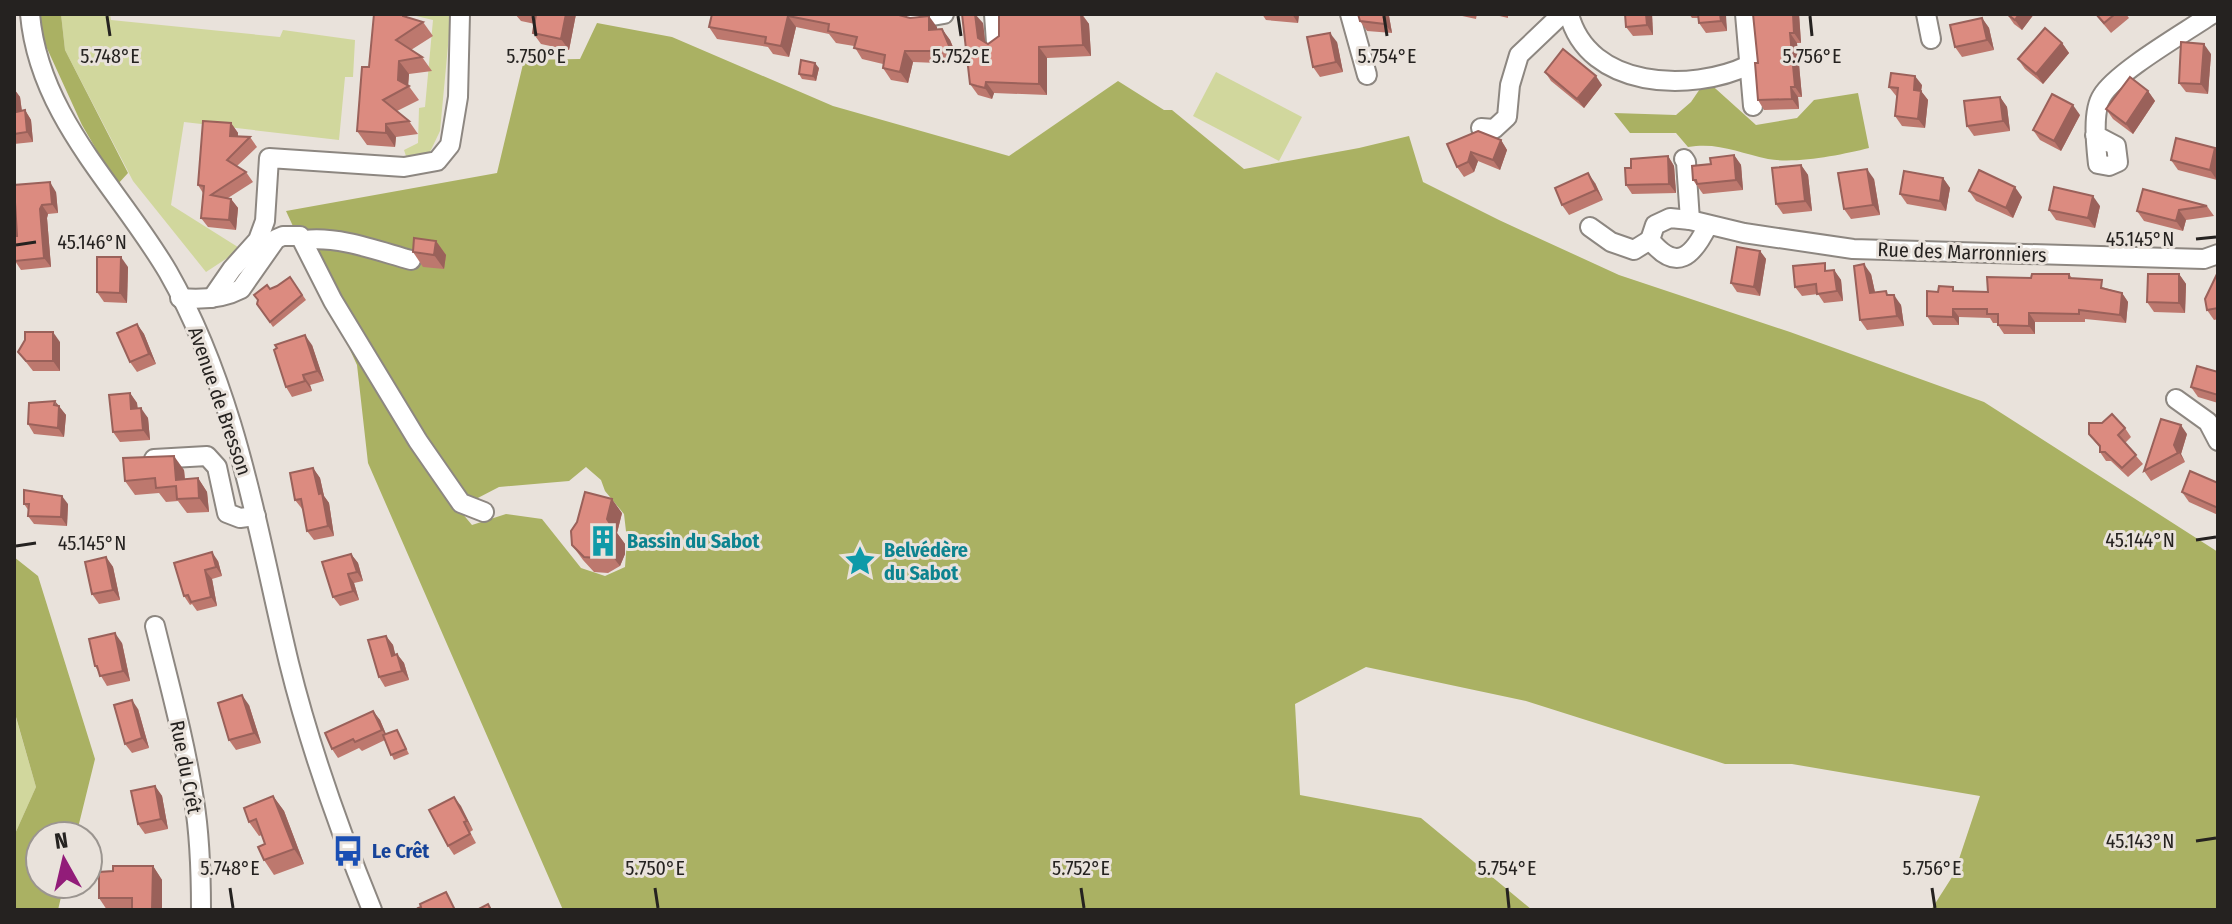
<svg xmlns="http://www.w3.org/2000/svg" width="2232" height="924" font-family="'Fira Sans Condensed',sans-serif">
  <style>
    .green { fill: #d1d79d }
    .forest { fill: #aab163; fill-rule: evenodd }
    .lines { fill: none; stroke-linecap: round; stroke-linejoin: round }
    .minor-casing { stroke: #8d8781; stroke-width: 22 }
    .minor { stroke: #fff; stroke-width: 18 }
    .wall { fill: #bd786e }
    .shaded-wall { fill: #9a615a }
    .building { fill: #dc8b80; stroke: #9a615a; stroke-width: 2 }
    .ticks { fill: none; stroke: #252220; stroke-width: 3 }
    .labels { text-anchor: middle; stroke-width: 6; stroke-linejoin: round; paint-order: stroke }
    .street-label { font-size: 20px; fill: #252220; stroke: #e9e2db }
    .culture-label { font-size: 20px; font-weight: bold; fill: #0d838f; stroke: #e9e2db; text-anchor: start }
    .transit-label { font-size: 20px; font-weight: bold; fill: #164399; stroke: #e9e2db; text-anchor: start }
    .ticks-label { font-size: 20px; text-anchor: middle; fill: #252220; stroke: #e9e2db; stroke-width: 6; stroke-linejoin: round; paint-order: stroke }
  </style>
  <rect width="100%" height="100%" fill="#e9e2db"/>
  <!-- green -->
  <g class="green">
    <path d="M61 14H110L111 20 280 37 283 30 355 40 353 77H345L339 140 184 122 171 205 241 249 206 272 133 181 65 50Z"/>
    <path d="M408 14H451L440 131 430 152 406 156 404 150 418 143 419 108 425 107 433 20Z"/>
    <path d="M1216 72 1302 117 1279 161 1193 116Z"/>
    <path d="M14 711 36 787 14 836Z"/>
  </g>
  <!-- forest -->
  <g class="forest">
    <path d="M39 14H61L65 50 128 173 117 185 82 125 40 33Z"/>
    <path d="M597 23 672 37 833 106 1009 156 1118 81 1164 110H1172L1244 169 1359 148 1409 136 1423 182 1499 220 1619 275 1790 332 1984 402 2218 552V910H1931L1954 874 1980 796 1792 764H1725L1526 701 1366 667 1295 704 1300 795 1421 818 1532 910H563L368 463 357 365 286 211 497 173 524 60 580 59ZM586 467 601 480 605 491 624 514 627 540 625 567 605 576 581 568 542 519 506 514 472 525 441 488H457L472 501 499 487 569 481Z"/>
    <path d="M1706 80 1756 125 1797 118 1814 100 1858 93 1869 148C1841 155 1796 164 1768 159 1739 153 1719 142 1688 147L1676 133H1630L1614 113 1676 115 1691 102Z"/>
    <path d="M14 557 38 576 95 759 76 836H40V884H64L58 910H14V836L36 787 14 710Z"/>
  </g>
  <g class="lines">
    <defs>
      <g id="minor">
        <path d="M30 14C39 117 118 187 168 272 237 393 257 530 289 663 310 748 339 829 372 910"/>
        <path d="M907 14 921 18 944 14"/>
        <path d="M994 14 996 43"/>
        <path d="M1350 14 1367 75"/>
        <path d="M1569 14C1588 89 1691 93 1749 65"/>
        <path d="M1745 14 1753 106"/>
        <path d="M1926 14 1931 39"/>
        <path d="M1481 128 1494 129 1507 117 1510 85 1519 55 1562 14"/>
        <path d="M2095 135 2116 146 2118 162 2109 166 2098 164C2096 146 2092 111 2102 96 2116 72 2186 32 2212 14"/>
        <path d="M1684 159 1686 162 1690 220"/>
        <path d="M1708 225C1693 256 1677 273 1650 240L1655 225 1670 218 1690 220 1744 233 1853 249 2204 259 2218 254"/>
        <path d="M1590 227 1611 242 1634 250 1650 240"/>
        <path d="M305 240C339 236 378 251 411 260"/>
        <path d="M180 298C201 300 222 299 241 289L276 239 283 236H300L333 301 418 441 461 503 484 512"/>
        <path d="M212 298 232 269 258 240 265 221 269 158 404 167 437 161 450 145 458 97 460 14"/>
        <path d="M2176 399 2208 422 2218 441"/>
        <path d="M154 459 207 456 217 467 227 513 240 518 256 516"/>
        <path d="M155 626C169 683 185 741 194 800 200 836 201 873 201 910"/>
      </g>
    </defs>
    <!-- minor casing -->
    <use href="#minor" class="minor-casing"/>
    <!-- minor -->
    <use href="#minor" class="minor"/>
  </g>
  <!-- wall -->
  <g class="wall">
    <path d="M515 14H576L569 50 541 44 533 33 535 24 521 21Z"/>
    <path d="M712 14H896L937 27V30L942 29 950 40 958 59 937 63 913 62 908 83 891 80 883 68V64L862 59 854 46 836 43 829 34 796 27 789 57 773 54 768 47 717 39 709 27Z"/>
    <path d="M999 14H1082L1089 24 1091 56 1047 58V95L994 93 992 99 978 95 970 84 983 23 985 42 988 44 999 36Z"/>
    <path d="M1262 14H1299L1298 23 1266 20Z"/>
    <path d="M1453 14H1477L1476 19Z"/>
    <path d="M1491 14H1508V18Z"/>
    <path d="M1625 14H1652L1653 35 1633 36 1626 27Z"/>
    <path d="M1689 14H1725L1727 31 1706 33 1699 23V18H1692Z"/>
    <path d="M1799 14 1801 43H1797L1802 97H1798L1799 109 1764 110 1758 100V63Z"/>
    <path d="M2007 14H2034L2022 30 2014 24Z"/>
    <path d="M2095 14H2126L2129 18 2111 33Z"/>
    <path d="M1389 16 1392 33 1367 31 1360 21Z"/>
    <path d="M1982 18 1989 28 1994 50 1962 57 1955 47Z"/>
    <path d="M413 19 423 22 433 36 411 50 422 57 432 71 409 74 408 85 419 100 397 111 409 121 418 134 396 137 395 147 367 145 357 131 369 67Z"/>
    <path d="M1337 42 1343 72 1320 77 1313 67Z"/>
    <path d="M2062 43 2069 53 2043 84 2025 69 2018 59Z"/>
    <path d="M2211 54 2208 94 2186 92 2179 83Z"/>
    <path d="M819 68 816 81 802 79 799 74Z"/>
    <path d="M1545 72 1602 85 1584 108 1551 81Z"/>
    <path d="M1922 85 1921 91 1928 100 1925 128 1902 126 1895 116 1897 97 1889 87Z"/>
    <path d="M14 89 20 97 22 111 25 110 31 120 33 142 14 144Z"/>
    <path d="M2148 91 2155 101 2133 134 2113 119 2106 109Z"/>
    <path d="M2000 97 2007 107 2010 131 1974 136 1967 126Z"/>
    <path d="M2080 115 2061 151 2040 140 2033 130Z"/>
    <path d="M231 123 238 133V136L250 137 257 147 237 166 246 172 253 182 228 198 231 199 238 208 236 230 208 227 201 218 203 193 198 185Z"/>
    <path d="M1501 140 1507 150 1500 170 1478 161 1474 172 1464 177 1457 167 1447 144Z"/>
    <path d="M2215 148 2218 151 2217 180 2178 170 2171 160Z"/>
    <path d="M1734 155 1741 165 1743 190 1703 194 1693 180 1711 164Z"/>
    <path d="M1668 156 1674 166 1676 193 1632 194 1626 185Z"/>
    <path d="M1801 165 1808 175 1812 211 1783 214 1776 204Z"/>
    <path d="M1943 178 1950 188 1946 211 1907 204 1900 194Z"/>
    <path d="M1874 179 1880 215 1851 219 1844 209Z"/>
    <path d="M1595 183 1603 200 1569 215 1562 205Z"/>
    <path d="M1969 191 2022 197 2013 218 1976 201Z"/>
    <path d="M56 192 58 213 48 214 47 218 51 267 21 270 15 261 17 236 14 200Z"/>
    <path d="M2100 206 2095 228 2056 220 2049 210Z"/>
    <path d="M2207 206 2214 216 2186 220 2183 231 2144 221 2137 211Z"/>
    <path d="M436 241 446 255 444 269 423 267 413 252Z"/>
    <path d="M1760 251 1766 259 1760 296 1737 292 1731 283Z"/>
    <path d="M128 267 127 303 104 302 97 292Z"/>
    <path d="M1830 270H1834L1841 280 1843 301 1824 303 1818 294 1802 296 1795 287Z"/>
    <path d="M1871 274 1875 292 1889 295 1901 305 1904 326 1867 330 1860 320Z"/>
    <path d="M2069 274 2072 278 2122 293 2128 302 2126 323 2085 319V322H2035V334H2004L1998 325V323H1993L1990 318 1959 317V325H1933L1927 316 1956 291 1988 292 2031 278Z"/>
    <path d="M2179 274 2186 284 2185 313 2154 312 2147 302Z"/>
    <path d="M2218 275V319L2214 320 2207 310Z"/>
    <path d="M290 277 306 300 273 327 257 304 270 289 277 286Z"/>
    <path d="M137 324 144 334 156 364 137 372 130 362Z"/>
    <path d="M60 342V371H33L18 352Z"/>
    <path d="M312 345 324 381 310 385 312 391 292 397 286 387Z"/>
    <path d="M2218 372V403L2198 397 2191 387Z"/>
    <path d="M130 393 137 403 138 409 148 418 150 440 120 442 113 432Z"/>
    <path d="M58 406 66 415 64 437 34 434 28 424Z"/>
    <path d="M2125 428 2131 437 2125 443 2143 464 2128 477 2111 461H2106L2100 452V448L2089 434Z"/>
    <path d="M2187 434 2181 454 2185 462 2151 481 2144 471Z"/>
    <path d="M313 468 320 478 324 496 329 503 334 536 314 540 307 531 303 510 295 500Z"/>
    <path d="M184 470 185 479 198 478 207 492 209 512 187 513 178 501 166 502 159 493 135 495 125 481Z"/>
    <path d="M2218 483V515L2189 502 2182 492Z"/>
    <path d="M24 504H68L67 526 34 524 28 516 29 511Z"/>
    <path d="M622 513 617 533 625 544V554L620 566 608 573 594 572 583 560 572 545Z"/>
    <path d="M351 554 358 563 363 581 354 583 359 600 340 606 333 597Z"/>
    <path d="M106 557 113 567 120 600 99 604 92 594Z"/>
    <path d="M218 561 222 576 212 579 217 606 197 611 192 604 190 605 184 596 174 563Z"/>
    <path d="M386 636 393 645 395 655 397 654 404 663 409 680 385 687 379 677Z"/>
    <path d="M122 643 130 681 107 686 95 666Z"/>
    <path d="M249 705 261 743 236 750 229 740Z"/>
    <path d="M138 709 149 748 132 753 125 744Z"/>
    <path d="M373 711 380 720 386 734 397 730 409 754 394 760 385 740 362 751 359 748 338 758 332 749Z"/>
    <path d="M155 786 162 796 168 829 145 834 138 824Z"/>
    <path d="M273 796 284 811 304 864 274 875 264 860 265 844 262 835 259 836 249 822Z"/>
    <path d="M454 797 473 830 470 832 476 843 454 855 448 846Z"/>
    <path d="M153 866 162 880V910H107L99 898 113 871Z"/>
  </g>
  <!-- shaded-wall -->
  <g class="shaded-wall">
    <path d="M566 14H576L569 50 561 39Z"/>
    <path d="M975 14 983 23 986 49 978 38Z"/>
    <path d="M1081 14 1089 24 1091 56 1083 45Z"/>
    <path d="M1292 14H1299L1298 23Z"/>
    <path d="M1383 14H1387L1389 16 1392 33 1385 24Z"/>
    <path d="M1646 14H1652L1653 35 1647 25Z"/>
    <path d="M1720 14 1726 15 1727 31 1721 21Z"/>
    <path d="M1793 14H1799L1801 43 1794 33Z"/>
    <path d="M2019 14H2034L2022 30 2015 20Z"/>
    <path d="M788 16 796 27 789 57 781 46Z"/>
    <path d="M929 16 937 27V41L929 30Z"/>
    <path d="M1982 18 1989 28 1994 50 1987 40Z"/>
    <path d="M942 29 950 40 958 59 950 48Z"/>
    <path d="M1330 33 1337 42 1343 72 1336 62Z"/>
    <path d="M1790 33 1797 43 1802 97 1795 87Z"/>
    <path d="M2062 43 2069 53 2043 84 2036 74Z"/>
    <path d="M2204 44 2211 54 2208 94 2201 84Z"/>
    <path d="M1039 47 1047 58V95L1039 84Z"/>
    <path d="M905 51 913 62 908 83 900 72Z"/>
    <path d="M399 61 409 74 408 87 398 80Z"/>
    <path d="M815 63 819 68 816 81 813 76Z"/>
    <path d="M1596 76 1602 85 1584 108 1577 99Z"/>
    <path d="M1915 76 1922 85 1921 91 1928 100 1925 128 1918 119 1914 90Z"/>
    <path d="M986 82 994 93 992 99 985 88Z"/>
    <path d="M1791 87 1798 97 1799 109 1792 99Z"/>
    <path d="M14 89 20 97 23 121 16 112Z"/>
    <path d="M2148 91 2155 101 2133 134 2126 124Z"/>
    <path d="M2000 97 2007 107 2010 131 2003 121Z"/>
    <path d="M2073 105 2080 115 2061 151 2054 141Z"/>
    <path d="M25 110 31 120 33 142 27 132Z"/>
    <path d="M231 123 238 133 237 145 230 136Z"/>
    <path d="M386 124 396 137 395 147 386 133Z"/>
    <path d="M1501 140 1507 150 1500 170 1493 160Z"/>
    <path d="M2215 148 2218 151 2217 180 2210 170Z"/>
    <path d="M1471 152 1478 161 1474 172 1468 162Z"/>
    <path d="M1734 155 1741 165 1743 190 1736 180Z"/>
    <path d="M1668 156 1674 166 1676 193 1669 184Z"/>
    <path d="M1801 165 1808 175 1812 211 1805 201Z"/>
    <path d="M1867 169 1874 179 1880 215 1873 205Z"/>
    <path d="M1588 173 1595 183 1603 200 1596 190Z"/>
    <path d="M1943 178 1950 188 1946 211 1940 201Z"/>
    <path d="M50 182 56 192 58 213 52 204Z"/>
    <path d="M2015 187 2022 197 2013 218 2006 208Z"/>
    <path d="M2093 196 2100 206 2095 228 2088 218Z"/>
    <path d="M231 199 238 208 236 230 229 220Z"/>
    <path d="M42 205 48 214 47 218 51 267 44 258 40 209Z"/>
    <path d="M2179 210 2186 220 2183 231 2176 221Z"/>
    <path d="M436 241 446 255 444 269 434 255Z"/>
    <path d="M1760 251 1766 259 1760 296 1754 287Z"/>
    <path d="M121 257 128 267 127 303 120 293Z"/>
    <path d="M1864 264 1871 274 1877 302 1870 293Z"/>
    <path d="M1834 270 1841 280 1843 301 1837 291Z"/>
    <path d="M2179 274 2186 284 2185 313 2179 303Z"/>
    <path d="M2122 293 2128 302 2126 323 2120 315Z"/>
    <path d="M1894 295 1901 305 1904 326 1897 316Z"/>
    <path d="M1953 309 1959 317V325L1953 317Z"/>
    <path d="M2029 313 2035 322V334L2029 326Z"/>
    <path d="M137 324 144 334 156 364 149 354Z"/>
    <path d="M53 332 60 342V371L53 361Z"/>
    <path d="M305 335 312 345 324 381 317 371Z"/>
    <path d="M303 375 310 385 312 391 305 381Z"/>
    <path d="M130 393 137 403 138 419 131 409Z"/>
    <path d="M55 401 66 415 64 437 58 428Z"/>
    <path d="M141 408 148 418 150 440 143 430Z"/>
    <path d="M2181 425 2187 434 2181 454 2185 462 2174 445Z"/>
    <path d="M174 456 184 470 186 494 176 480Z"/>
    <path d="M313 468 320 478 324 496 329 503 334 536 328 526Z"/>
    <path d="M198 478 207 492 209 512 199 498Z"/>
    <path d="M62 496 68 504 67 526 61 517Z"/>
    <path d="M612 499 622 513 617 533 625 544V554L620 566 609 552 607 519Z"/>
    <path d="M212 552 218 561 222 576 216 567Z"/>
    <path d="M351 554 358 563 363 581 357 572Z"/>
    <path d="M106 557 113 567 120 600 113 590Z"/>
    <path d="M205 570 212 579 217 606 211 597Z"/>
    <path d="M348 574 354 583 359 600 353 591Z"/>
    <path d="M115 633 122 643 130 681 123 671Z"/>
    <path d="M386 636 393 645 398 665 392 656Z"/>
    <path d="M397 654 404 663 409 680 402 671Z"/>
    <path d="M242 695 249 705 261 743 254 733Z"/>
    <path d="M132 700 138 709 149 748 142 738Z"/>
    <path d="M373 711 380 720 388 739 382 730Z"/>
    <path d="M155 786 162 796 168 829 161 819Z"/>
    <path d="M273 796 284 811 304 864 294 849Z"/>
    <path d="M454 797 461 806 473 830 467 821Z"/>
    <path d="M153 866 162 880V910H152Z"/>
  </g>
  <!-- building -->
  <g class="building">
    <path d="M374 14H403V16L423 22 396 40 422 57 399 61 398 80 409 86 383 100 409 121 386 124V133L357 131 362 67H369Z"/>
    <path d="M536 14H566L561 39 533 33Z"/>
    <path d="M712 14H895L910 18 929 16V30L942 29 950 48 929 51H905L900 72 883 68 885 55 854 48 857 37 828 31 829 24 788 16 781 46 765 43 766 37 709 27Z"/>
    <path d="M962 14H975L978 38 988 44 999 36V14H1081L1083 45 1039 47V84L986 82 985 88 977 86 970 84Z"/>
    <path d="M1358 14H1383L1385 24 1360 21Z"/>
    <path d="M1625 14H1646L1647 25 1626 27Z"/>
    <path d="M1698 14H1720L1721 21 1699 23Z"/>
    <path d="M1753 14H1793L1794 33H1790L1795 87H1791L1792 99 1758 100 1755 63H1758Z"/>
    <path d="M2007 14H2019L2015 20Z"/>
    <path d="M2096 14H2115L2104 23Z"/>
    <path d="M1982 18 1987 40 1955 47 1950 25Z"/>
    <path d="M2045 28 2062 43 2036 74 2018 59Z"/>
    <path d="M1330 33 1336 62 1313 67 1307 37Z"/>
    <path d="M2181 42 2204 44 2201 84 2179 83Z"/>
    <path d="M1563 49 1596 76 1577 99 1545 72Z"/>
    <path d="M801 60 815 63 813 76 799 74Z"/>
    <path d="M1891 73 1915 76 1914 90 1921 91 1918 119 1895 116 1898 88 1889 87Z"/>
    <path d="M2130 77 2148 91 2126 124 2106 109Z"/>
    <path d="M14 94 16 112 25 110 27 132 14 134Z"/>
    <path d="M2052 94 2073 105 2054 141 2033 130Z"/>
    <path d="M2000 97 2003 121 1967 126 1964 101Z"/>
    <path d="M203 121 231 123 230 136 250 137 227 160 246 172 211 195 231 199 229 220 201 218 204 186 198 185Z"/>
    <path d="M1478 131 1501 140 1493 160 1471 152 1468 162 1457 167 1447 144Z"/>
    <path d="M2176 138 2215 148 2210 170 2171 160Z"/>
    <path d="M1734 155 1736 180 1697 184 1696 180H1693L1692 166 1711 164 1710 158Z"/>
    <path d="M1668 156 1669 184 1626 185 1625 168H1631V159Z"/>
    <path d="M1801 165 1805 201 1776 204 1772 168Z"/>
    <path d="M1867 169 1873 205 1844 209 1838 173Z"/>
    <path d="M1979 170 2015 187 2006 208 1969 191Z"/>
    <path d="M1904 171 1943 178 1940 201 1900 194Z"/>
    <path d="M1588 173 1596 190 1562 205 1555 188Z"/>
    <path d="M50 182 52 204 42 205 40 209 44 258 15 261 14 236H17L14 185Z"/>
    <path d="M2054 187 2093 196 2088 218 2049 210Z"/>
    <path d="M2143 189 2207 206 2179 210 2176 221 2137 211Z"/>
    <path d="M414 238 436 241 434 255 413 252Z"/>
    <path d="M1737 247 1760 251 1754 287 1731 283Z"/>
    <path d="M97 257H121L120 293 97 292Z"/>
    <path d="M1825 263V271L1834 270 1837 291 1817 294 1816 284 1795 287 1793 266Z"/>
    <path d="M1864 264 1870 293 1886 291 1887 295H1894L1897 316 1860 320 1854 266Z"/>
    <path d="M2032 274H2069V278L2102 280 2101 288 2122 293 2120 315 2079 310V314L2029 313V326L1998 325V314H1987V309H1953V317L1927 316V291L1938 292 1939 286 1953 287V291L1988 292 1987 277 2031 278Z"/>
    <path d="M2148 274H2179V303L2147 302Z"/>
    <path d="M2217 274 2218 275V308L2207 310 2205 299Z"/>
    <path d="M290 277 302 295 270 322 257 304 258 300 254 295 267 285 270 289 277 286Z"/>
    <path d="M137 324 149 354 130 362 117 333Z"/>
    <path d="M25 332H53V361H26L18 352 25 340Z"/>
    <path d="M305 335 317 371 303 375 305 381 286 387 274 350 277 348 275 345Z"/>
    <path d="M2197 366 2218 372V395L2191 387Z"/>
    <path d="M130 393 131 409 141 408 143 430 113 432 109 395Z"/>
    <path d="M55 401 54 405 59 406 58 428 28 424 29 403Z"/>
    <path d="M2112 414 2125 428 2118 435 2136 455 2122 468 2105 452H2100V446L2089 434V423H2102Z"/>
    <path d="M2161 419 2181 425 2174 445 2178 453 2144 471Z"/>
    <path d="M174 456 176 480 198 478 199 498 177 499 176 486 156 488 155 478 125 481 123 458Z"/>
    <path d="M313 468 319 494 322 493 328 526 307 531 301 499 295 500 290 473Z"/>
    <path d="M2190 471 2218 483V508L2182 492Z"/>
    <path d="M24 490 62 496 61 517 28 516 29 504H24Z"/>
    <path d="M585 492 612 499 607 519 614 530 615 539 609 552 597 558 584 557 572 545 571 531 577 522Z"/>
    <path d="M212 552 216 567 205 570 211 597 191 602 188 595 184 596 174 563Z"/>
    <path d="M351 554 357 572 348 574 353 591 333 597 322 562Z"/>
    <path d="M106 557 113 590 92 594 85 562Z"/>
    <path d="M115 633 123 671 100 676 97 666H95L89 639Z"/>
    <path d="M386 636 392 656 397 654 402 671 379 677 368 640Z"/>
    <path d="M242 695 254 733 229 740 218 703Z"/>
    <path d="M132 700 142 738 125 744 114 705Z"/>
    <path d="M373 711 382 730 355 742 353 739 332 749 325 733Z"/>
    <path d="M397 730 406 749 391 755 383 735Z"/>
    <path d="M155 786 161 819 138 824 131 791Z"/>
    <path d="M273 796 294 849 264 860 258 847 265 844 256 819 249 822 244 808Z"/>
    <path d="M454 797 467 821 464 822 470 834 448 846 429 810Z"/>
    <path d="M113 866H153L152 910H132V898H99V872L113 871Z"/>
    <path d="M446 892 455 910H419L418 908 421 907 420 904Z"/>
    <path d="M488 904 491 910H477Z"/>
  </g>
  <!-- ticks -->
  <path class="ticks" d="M107 16 110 36M533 16 536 36M958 16 961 36M1384 16 1387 36M1810 16 1812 36M2196 239 2216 237M16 245 36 242M2196 540 2216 537M16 546 36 543M2196 841 2216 838M230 888 233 908M655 888 658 908M1081 888 1084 908M1507 888 1509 908M1932 888 1935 908"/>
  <!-- icons -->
  <defs>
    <symbol id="building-bare" viewBox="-9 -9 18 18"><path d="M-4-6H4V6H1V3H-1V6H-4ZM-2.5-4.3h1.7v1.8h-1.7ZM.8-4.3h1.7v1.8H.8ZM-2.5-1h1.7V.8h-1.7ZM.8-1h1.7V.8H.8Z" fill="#0f9aa8" stroke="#e9e2db" stroke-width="2.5" paint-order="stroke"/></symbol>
    <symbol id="sight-bare" viewBox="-9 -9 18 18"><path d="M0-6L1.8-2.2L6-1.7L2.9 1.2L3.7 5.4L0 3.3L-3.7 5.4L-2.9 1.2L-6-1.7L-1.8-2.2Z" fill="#0f9aa8" stroke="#e9e2db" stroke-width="2.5" paint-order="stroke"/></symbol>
    <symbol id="bus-bare" viewBox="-9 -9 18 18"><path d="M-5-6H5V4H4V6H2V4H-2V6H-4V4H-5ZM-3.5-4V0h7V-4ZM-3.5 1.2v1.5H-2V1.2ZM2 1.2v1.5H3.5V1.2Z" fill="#1a4fb4" stroke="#e9e2db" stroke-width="2.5" paint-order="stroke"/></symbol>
  </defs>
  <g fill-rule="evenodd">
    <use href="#building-bare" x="581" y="519" width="44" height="44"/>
    <use href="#sight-bare" x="838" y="539" width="44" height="44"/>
    <use href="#bus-bare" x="326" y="829" width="44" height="44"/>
  </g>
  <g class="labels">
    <!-- street labels -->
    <g class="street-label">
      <text transform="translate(1962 252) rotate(2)" y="7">Rue des Marronniers</text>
      <text transform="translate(220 401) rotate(71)" y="7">Avenue de Bresson</text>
      <text transform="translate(186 767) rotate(79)" y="7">Rue du Crêt</text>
    </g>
    <!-- culture labels -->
    <g class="culture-label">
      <text x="627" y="548">Bassin du Sabot</text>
      <text x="884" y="557">Belvédère<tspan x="884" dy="23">du Sabot</tspan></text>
    </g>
    <!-- transit labels -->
    <g class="transit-label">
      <text x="372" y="858">Le Crêt</text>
    </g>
  </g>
  <g class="ticks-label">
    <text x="110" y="63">5.748°E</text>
    <text x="536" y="63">5.750°E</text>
    <text x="961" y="63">5.752°E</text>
    <text x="1387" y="63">5.754°E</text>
    <text x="1812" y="63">5.756°E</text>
    <text x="2140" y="246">45.145°N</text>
    <text x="92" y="249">45.146°N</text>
    <text x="2140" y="547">45.144°N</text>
    <text x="92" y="550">45.145°N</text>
    <text x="2140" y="848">45.143°N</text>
    <text x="230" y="875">5.748°E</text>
    <text x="655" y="875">5.750°E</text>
    <text x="1081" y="875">5.752°E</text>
    <text x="1507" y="875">5.754°E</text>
    <text x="1932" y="875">5.756°E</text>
  </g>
  <!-- border -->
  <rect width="2232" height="924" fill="none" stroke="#252220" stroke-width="32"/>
  <!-- north arrow -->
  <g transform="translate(64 860) rotate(352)"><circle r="38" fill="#e9e2db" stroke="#9b9590" stroke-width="2"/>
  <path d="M0-6L14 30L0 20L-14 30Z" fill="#921c79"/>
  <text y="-12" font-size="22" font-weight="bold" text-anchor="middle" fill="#252220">N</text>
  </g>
</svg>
